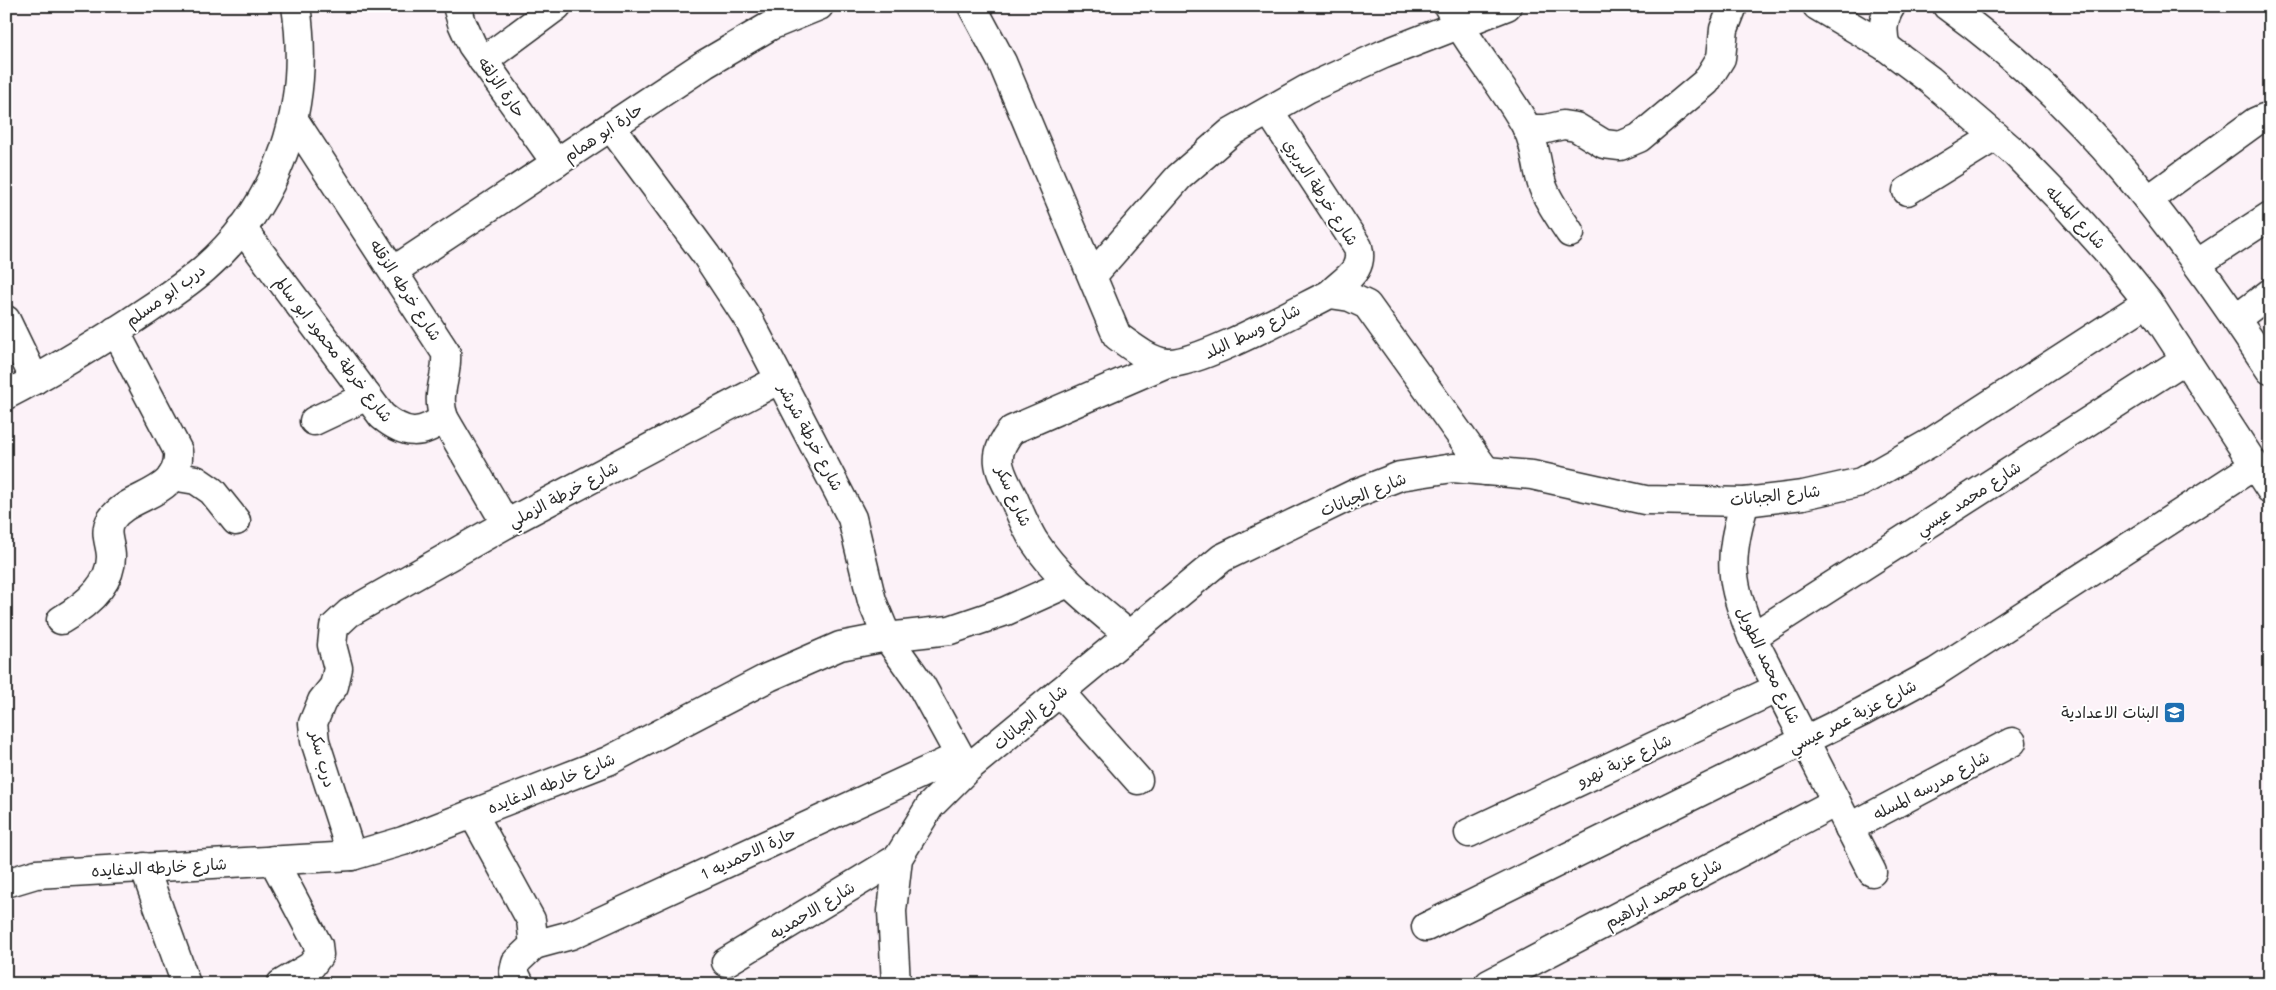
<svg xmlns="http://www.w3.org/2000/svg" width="2276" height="990" font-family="Mali,'Playpen Sans Arabic',sans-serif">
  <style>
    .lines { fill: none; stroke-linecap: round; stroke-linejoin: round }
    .minor-casing { stroke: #2b2b2b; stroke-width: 31 }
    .major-casing { stroke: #2b2b2b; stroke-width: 31 }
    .minor { stroke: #fff; stroke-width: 28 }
    .major { stroke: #fff; stroke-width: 28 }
    .labels { text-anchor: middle; stroke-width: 4; stroke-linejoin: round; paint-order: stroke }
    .street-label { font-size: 16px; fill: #2b2b2b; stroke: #fff }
    .poi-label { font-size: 16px; fill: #2b2b2b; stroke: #fff; text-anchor: end }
  </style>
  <rect width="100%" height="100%" fill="#fcf2f8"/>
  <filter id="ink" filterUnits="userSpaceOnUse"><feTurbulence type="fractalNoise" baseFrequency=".02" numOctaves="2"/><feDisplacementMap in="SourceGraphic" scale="10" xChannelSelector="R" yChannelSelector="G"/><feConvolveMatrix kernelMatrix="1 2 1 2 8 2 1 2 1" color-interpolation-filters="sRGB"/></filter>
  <g filter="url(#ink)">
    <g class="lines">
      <defs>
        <g id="minor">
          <path d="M457 6 462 23 472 45 556 163"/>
          <path d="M972 6 1002 62 1117 336C1131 346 1149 361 1167 363 1198 365 1297 310 1330 294L1350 297 1367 305 1486 471"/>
          <path d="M1448 6C1471 49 1504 86 1527 128 1537 147 1536 168 1543 187 1549 203 1561 219 1570 233"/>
          <path d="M483 61 557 6"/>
          <path d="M1269 111 1358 247C1364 271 1346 278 1330 294"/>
          <path d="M294 120 446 353C448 378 435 393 444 418L506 524"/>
          <path d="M611 127 706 255 750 322 852 518 872 601 887 637 921 685 967 769"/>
          <path d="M1527 129H1546L1563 125 1576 127 1604 144 1620 146 1639 138 1706 82 1721 58 1724 29 1733 6"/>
          <path d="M1907 191 1996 136"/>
          <path d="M2149 199 2255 122 2264 118 2270 121"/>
          <path d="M242 228 382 416C405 435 421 436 444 418"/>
          <path d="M2198 263 2270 216"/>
          <path d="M393 271 705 64 770 26 819 6"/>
          <path d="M1093 275 1179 177 1231 132 1307 89 1384 54 1507 6"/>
          <path d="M2236 319 2270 293"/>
          <path d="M6 320 35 380"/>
          <path d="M6 395C49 373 90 348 130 322 155 305 181 289 204 269 281 202 311 105 296 6"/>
          <path d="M314 421 367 396"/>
          <path d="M172 476 196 480 212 491 236 521"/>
          <path d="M1745 502C1727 561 1730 580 1752 637L1872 872"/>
          <path d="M61 620C83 607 111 586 111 557 111 544 103 532 111 520 130 492 181 497 178 451L115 331"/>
          <path d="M1129 635C1095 606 1059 579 1034 541 1026 528 1020 513 1014 499 1000 471 989 457 1012 430L1167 363"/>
          <path d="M1752 637 2184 360"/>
          <path d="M1060 692 1138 780"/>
          <path d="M473 814 531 920 534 945 516 962 514 972 520 984"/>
          <path d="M1849 828 2012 742"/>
          <path d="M1469 833 1778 688"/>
          <path d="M352 856 315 741 313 723 322 701 334 686 338 668 332 645 334 627 349 613 506 524 780 379"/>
          <path d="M273 860 318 945 319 955 311 966 281 984"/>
          <path d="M144 867 186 984"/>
          <path d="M6 883 36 874 352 856 403 841 608 761 769 677 840 646 887 637 950 630 1006 611 1068 583"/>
          <path d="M1426 927 1862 712 1936 672 2255 465"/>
          <path d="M534 945 571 935 959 756"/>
          <path d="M726 962 898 858"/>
          <path d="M896 984 892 911 898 858 930 806 967 769 1222 558 1354 494 1400 476 1453 468 1532 475 1645 500 1745 502 1803 495 1861 482 1930 443 2148 302"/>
          <path d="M1489 984 1836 802"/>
        </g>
        <g id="major">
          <path d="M1817 6 1886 47 1930 80 2014 152 2061 200 2106 250 2148 302 2270 489"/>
          <path d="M1947 6C2086 106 2177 229 2270 370"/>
          <path d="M1886 47C1882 32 1882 20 1891 6"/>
        </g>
      </defs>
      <!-- minor casing -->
      <use href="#minor" class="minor-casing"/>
      <!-- major casing -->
      <use href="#major" class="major-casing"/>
      <!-- minor -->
      <use href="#minor" class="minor"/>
      <!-- major -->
      <use href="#major" class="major"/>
    </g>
  </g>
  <!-- icons -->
  <defs>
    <symbol id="school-square" viewBox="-11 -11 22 22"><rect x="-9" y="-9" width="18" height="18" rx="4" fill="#1f6fb2" stroke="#fff"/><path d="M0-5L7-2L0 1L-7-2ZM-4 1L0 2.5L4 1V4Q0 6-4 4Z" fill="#fff"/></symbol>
  </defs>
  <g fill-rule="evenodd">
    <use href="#school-square" x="2162" y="700" width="25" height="25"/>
  </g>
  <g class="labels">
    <!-- street labels -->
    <g class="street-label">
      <text transform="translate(502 87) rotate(55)" y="6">حارة الزلقه</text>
      <text transform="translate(603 132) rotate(-34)" y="6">حارة ابو همام</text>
      <text transform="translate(1321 192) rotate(57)" y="6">شارع خرطة البربري</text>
      <text transform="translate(2076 217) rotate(47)" y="6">شارع المسله</text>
      <text transform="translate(406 290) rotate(57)" y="6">شارع خرطه الزقله</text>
      <text transform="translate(165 295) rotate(-36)" y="6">درب ابو مسلم</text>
      <text transform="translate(1252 331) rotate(-26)" y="6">شارع وسط البلد</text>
      <text transform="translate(334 349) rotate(52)" y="6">شارع خرطة محمود ابو سالم</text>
      <text transform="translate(811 437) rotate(62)" y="6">شارع خرطة شرشر</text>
      <text transform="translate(563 494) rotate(-28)" y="6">شارع خرطة الزملي</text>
      <text transform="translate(1363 494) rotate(-22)" y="6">شارع الجبانات</text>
      <text transform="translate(1775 495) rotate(-6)" y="6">شارع الجبانات</text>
      <text transform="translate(1014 496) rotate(66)" y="6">شارع سكر</text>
      <text transform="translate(1968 498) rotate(-33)" y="6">شارع محمد عيسي</text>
      <text transform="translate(1769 665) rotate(65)" y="6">شارع محمد الطويل</text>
      <text transform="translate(1852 716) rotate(-27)" y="6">شارع عزبة عمر عيسي</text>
      <text transform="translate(1030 717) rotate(-40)" y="6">شارع الجبانات</text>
      <text transform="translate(323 759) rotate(75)" y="6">درب سكر</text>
      <text transform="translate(1624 760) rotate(-25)" y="6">شارع عزبة نهرو</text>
      <text transform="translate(551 783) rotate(-22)" y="6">شارع خارطه الدغايده</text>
      <text transform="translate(1931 785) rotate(-28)" y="6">شارع مدرسه المسله</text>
      <text transform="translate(748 853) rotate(-25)" y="6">حارة الاحمديه 1</text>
      <text transform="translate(159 867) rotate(-3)" y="6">شارع خارطه الدغايده</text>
      <text transform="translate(1663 893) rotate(-28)" y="6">شارع محمد ابراهيم</text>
      <text transform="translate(812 910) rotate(-31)" y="6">شارع الاحمديه</text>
    </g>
    <!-- poi labels -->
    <g class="poi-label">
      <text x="2159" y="718">البنات الاعدادية</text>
    </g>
  </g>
  <!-- margin -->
  <rect width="2276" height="990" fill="none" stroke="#fff" stroke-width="25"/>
  <rect x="12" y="12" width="2251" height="965" fill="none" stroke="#2b2b2b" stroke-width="2" filter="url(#ink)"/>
</svg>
